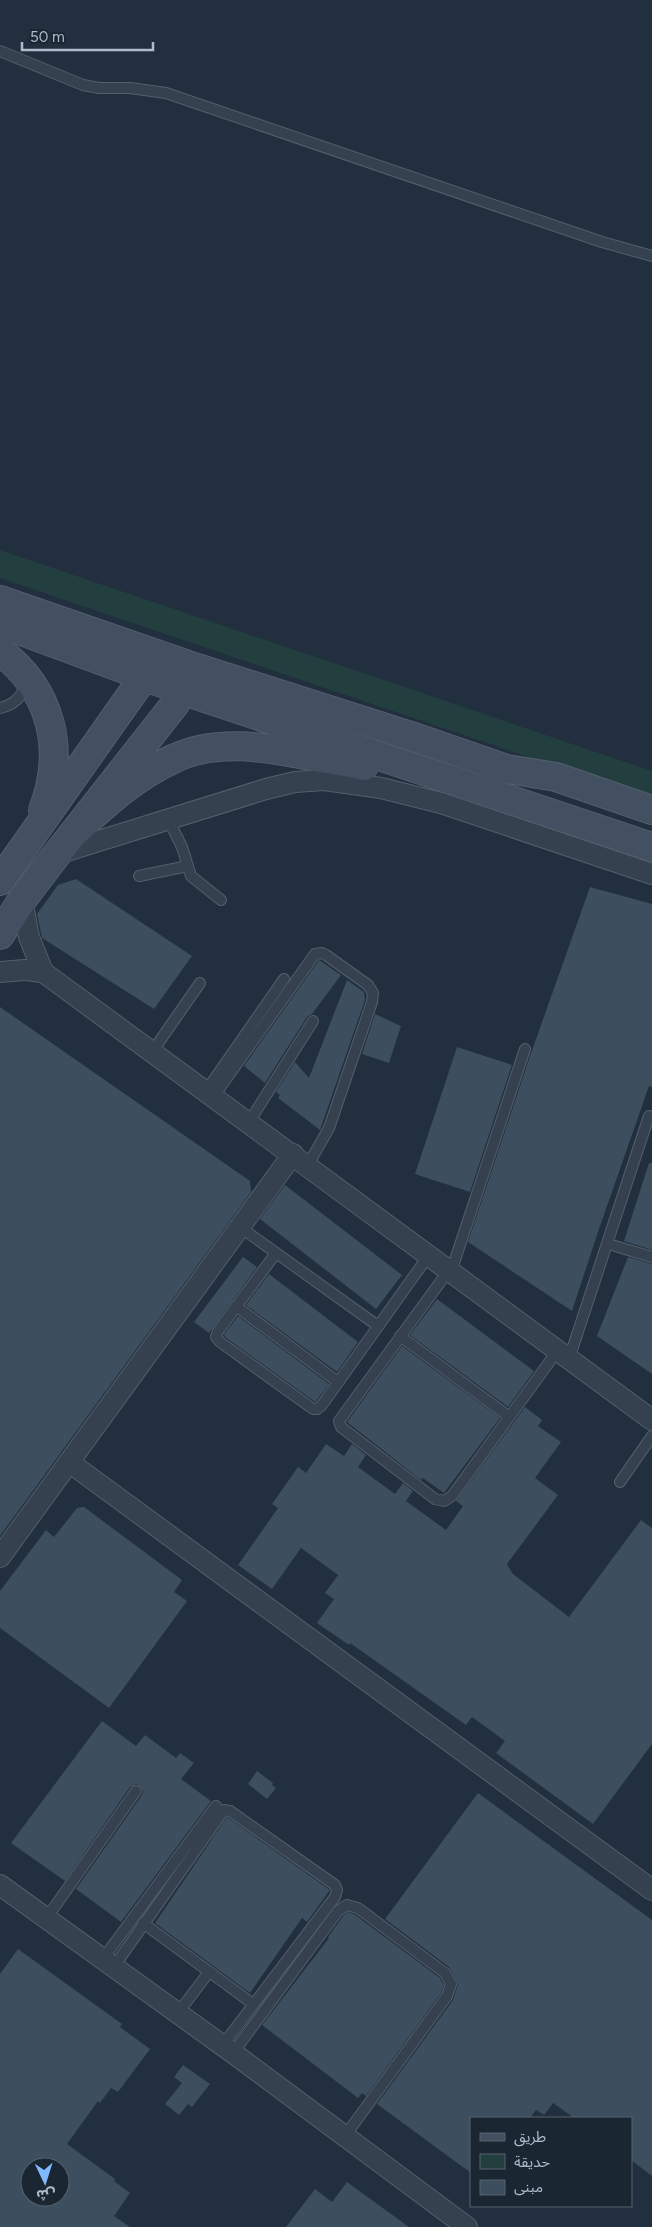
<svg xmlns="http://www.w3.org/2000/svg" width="652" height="2227" font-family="Figtree,'Noto Sans Arabic',sans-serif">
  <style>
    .green { fill: #233e3f }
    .building { fill: #3d4e5e; fill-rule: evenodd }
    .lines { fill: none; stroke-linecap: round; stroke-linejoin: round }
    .lane-casing { stroke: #545f6c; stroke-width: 12 }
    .street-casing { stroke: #545f6c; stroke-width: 22 }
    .secondary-casing { stroke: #545f6c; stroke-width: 30 }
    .lane { stroke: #35414e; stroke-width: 10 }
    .street { stroke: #35414e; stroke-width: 20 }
    .secondary { stroke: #435062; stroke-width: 28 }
  </style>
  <rect width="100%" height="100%" fill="#212f3e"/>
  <!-- green -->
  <path class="green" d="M0 550 652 771V799L0 578Z"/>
  <!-- building -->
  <g class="building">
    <path d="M76 879 192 956 154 1009 42 938 37 914 58 885Z"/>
    <path d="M590 887 652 904V1087L649 1086 598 1232 572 1311 468 1242 530 1056Z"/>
    <path d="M319 960 341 975 312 1014 307 1017 265 1083 244 1066Z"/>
    <path d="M347 980 364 992 365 1000 320 1130 278 1098 280 1095 276 1092 295 1062 309 1078Z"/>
    <path d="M0 1007 250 1181 251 1192 0 1536Z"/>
    <path d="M375 1014 401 1026 389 1063 362 1054Z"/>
    <path d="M457 1047 512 1065 470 1192 415 1174Z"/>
    <path d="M649 1163H652V1250L624 1241Z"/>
    <path d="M285 1185 402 1275 376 1309 260 1219Z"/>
    <path d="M243 1257 257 1267 209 1333 194 1322Z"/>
    <path d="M628 1257 652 1264V1374L597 1336Z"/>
    <path d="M269 1274 358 1342 337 1372 246 1305Z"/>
    <path d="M437 1299 534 1371 508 1407 410 1335Z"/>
    <path d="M238 1316 329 1384 317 1400 315 1402 225 1337 224 1334Z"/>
    <path d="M402 1346 500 1418 444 1493 423 1478 421 1480 347 1422Z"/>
    <path d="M525 1407 542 1420 538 1426 561 1442 535 1478 558 1495 507 1564 513 1574 569 1617 641 1520 652 1528V1744L593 1824 496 1753 505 1741 472 1717 466 1725 350 1643 349 1645 317 1623 334 1599 325 1593 338 1575 301 1548 272 1589 238 1565 278 1508 272 1504 298 1467 306 1473 326 1444 344 1456 352 1444 366 1455 358 1467 395 1494 403 1483 413 1491 406 1501 446 1530 463 1506 456 1501Z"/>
    <path d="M84 1507 182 1580 174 1592 187 1601 109 1708 0 1628V1591L46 1530 54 1537 77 1508Z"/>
    <path d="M102 1721 136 1746 145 1735 176 1758 180 1753 194 1763 181 1779 211 1801 121 1922 76 1889 142 1795 143 1791 140 1786 136 1784 130 1787 65 1881 11 1843Z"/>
    <path d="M257 1771 273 1783 272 1785 276 1788 267 1799 248 1784Z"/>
    <path d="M478 1793 652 1920V2176L631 2160V2118H574L553 2103 544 2115 536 2110 530 2118H471V2173L377 2104 453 2000 458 1984 449 1967 385 1919Z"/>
    <path d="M227 1817 330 1890 307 1922 302 1918 250 1993 155 1923Z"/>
    <path d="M348 1912 354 1914 440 1978 444 1985 441 1993 366 2096 362 2093 358 2098 262 2025 329 1938 328 1937 343 1916Z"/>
    <path d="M18 1949 122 2024 120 2027 150 2049 118 2092 111 2088 100 2103 98 2101 67 2144 115 2179 114 2181 130 2193 114 2216 130 2227H0V1974ZM30 2167H60V2197H30Z"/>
    <path d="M183 2065 210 2084 192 2107 188 2104 179 2115 165 2104 182 2083 174 2077Z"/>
    <path d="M347 2182 409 2227H286L315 2189 332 2202Z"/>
  </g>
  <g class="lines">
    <defs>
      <g id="lane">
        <path d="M0 51 83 85 99 88H130L166 93 602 242 652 256"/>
        <path d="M0 708C14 705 23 696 26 682"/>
        <path d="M168 819 182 847 191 876 221 900"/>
        <path d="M139 876 188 866"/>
        <path d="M152 1052 200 983"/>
        <path d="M206 1091 284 979"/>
        <path d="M214 1096 315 954 322 953 326 955 368 985 373 993 372 1002 329 1128 308 1165"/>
        <path d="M249 1122 313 1021"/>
        <path d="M240 1227 378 1326"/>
        <path d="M615 1246 652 1257"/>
        <path d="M276 1253 218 1331 216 1337 220 1342 313 1409H317L322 1405 429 1255"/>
        <path d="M449 1270 339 1421 341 1427 435 1499 444 1501 452 1496 558 1350"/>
        <path d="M451 1272 525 1049"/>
        <path d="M236 1306 338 1382"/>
        <path d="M400 1336 508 1416"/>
        <path d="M569 1359 649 1116"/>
        <path d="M620 1482 652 1436"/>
        <path d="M46 1919 136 1791"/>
        <path d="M143 1923 253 2004"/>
        <path d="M102 1960 216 1806"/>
        <path d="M113 1968 224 1810 230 1811 335 1885 337 1890 335 1897 222 2046"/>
        <path d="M178 2013 209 1972"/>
        <path d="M233 2053 338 1911 347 1905 358 1908 445 1973 451 1984 447 1996 345 2136"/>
      </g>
      <g id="street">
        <path d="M57 854 266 789 295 782 324 780 381 788 441 803 652 874"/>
        <path d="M22 900 29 937 43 972 652 1420"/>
        <path d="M0 972 25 970 43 972"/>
        <path d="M69 1462 652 1890"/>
        <path d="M0 1557 293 1154"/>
        <path d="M0 1885 233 2053 467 2227"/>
      </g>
      <g id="secondary">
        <path d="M0 600 188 665 411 736 507 769 556 777 652 810"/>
        <path d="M0 623 181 690 652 847"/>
        <path d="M0 651C52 691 66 750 43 810"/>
        <path d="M76 831C106 803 136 776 173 759 218 737 270 748 316 757 332 760 349 762 364 766"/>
        <path d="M0 881 136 688 146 678 160 670"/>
        <path d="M0 935 22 900 57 854 175 704C181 693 183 684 180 672"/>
      </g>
    </defs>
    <!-- lane casing -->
    <use href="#lane" class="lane-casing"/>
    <!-- street casing -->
    <use href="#street" class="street-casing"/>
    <!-- secondary casing -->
    <use href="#secondary" class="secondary-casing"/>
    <!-- lane -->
    <use href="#lane" class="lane"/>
    <!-- street -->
    <use href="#street" class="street"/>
    <!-- secondary -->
    <use href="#secondary" class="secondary"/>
  </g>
  <!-- legend -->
  <rect x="470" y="2117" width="162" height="90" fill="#1b2633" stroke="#57626f"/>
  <rect x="480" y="2133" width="25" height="8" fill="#435062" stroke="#57626f"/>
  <text x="514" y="2142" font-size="15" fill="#b1bcca">طريق</text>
  <rect x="480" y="2154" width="25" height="15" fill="#233e3f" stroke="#57626f"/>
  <text x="514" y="2167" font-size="15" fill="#b1bcca">حديقة</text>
  <rect x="480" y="2180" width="25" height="15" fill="#3d4e5e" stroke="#57626f"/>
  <text x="514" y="2192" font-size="15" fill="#b1bcca">مبنى</text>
  <!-- north arrow -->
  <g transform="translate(45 2182) rotate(176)"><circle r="24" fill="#1b2633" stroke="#57626f"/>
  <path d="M0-4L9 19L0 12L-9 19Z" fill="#81b9ff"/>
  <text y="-8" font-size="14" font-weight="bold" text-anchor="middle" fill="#b1bcca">ش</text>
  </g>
  <!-- scale -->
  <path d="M22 42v8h131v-8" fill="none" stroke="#b1bcca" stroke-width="2.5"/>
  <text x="30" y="42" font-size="15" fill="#b1bcca" stroke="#1b2633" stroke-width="4" paint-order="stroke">50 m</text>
</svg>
